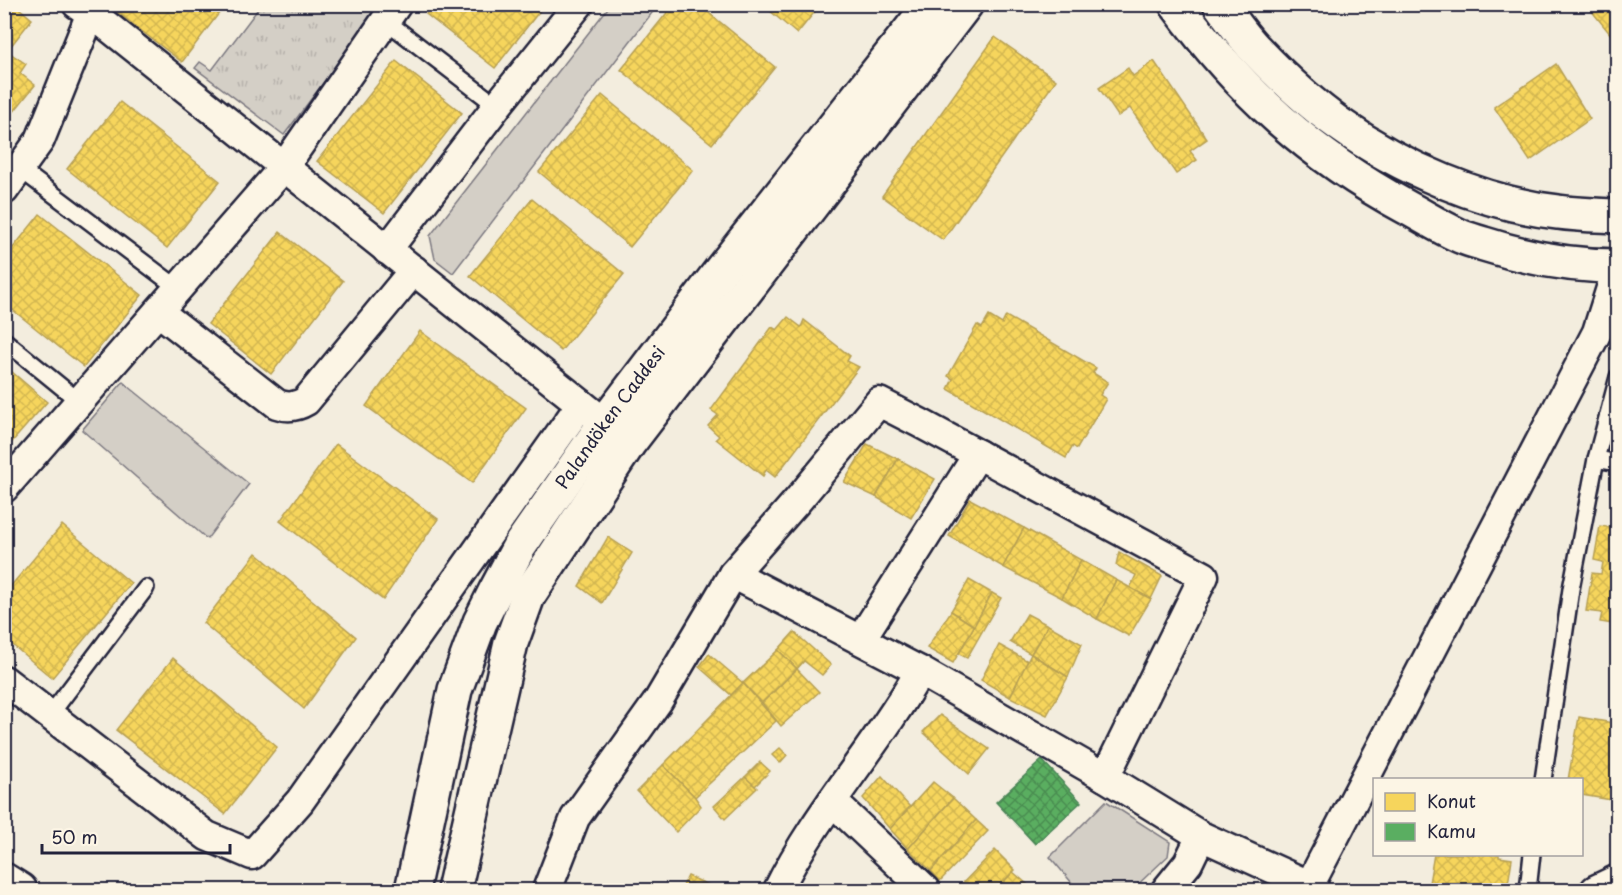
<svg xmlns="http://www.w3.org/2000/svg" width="1622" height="895" font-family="'Playpen Sans',sans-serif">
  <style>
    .grass { fill: url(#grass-tufts); stroke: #7b7880; stroke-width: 1.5 }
    .park { fill: #d4cfc6; stroke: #7b7880; stroke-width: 1.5 }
    .homes { fill: url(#homes-cross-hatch); stroke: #b69f52; stroke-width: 1.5 }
    .public { fill: url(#public-cross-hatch); stroke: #498456; stroke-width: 1.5 }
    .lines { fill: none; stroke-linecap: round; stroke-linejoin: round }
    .lane-casing { stroke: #22223b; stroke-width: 20 }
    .street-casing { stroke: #22223b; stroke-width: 33 }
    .secondary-casing { stroke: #22223b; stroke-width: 38 }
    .highway-casing { stroke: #22223b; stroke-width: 38 }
    .lane { stroke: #fcf5e5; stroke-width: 15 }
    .street { stroke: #fcf5e5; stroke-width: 28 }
    .secondary { stroke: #fcf5e5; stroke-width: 33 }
    .highway { stroke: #fcf5e5; stroke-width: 33 }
    .labels { text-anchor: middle; stroke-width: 6; stroke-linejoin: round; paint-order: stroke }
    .street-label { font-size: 18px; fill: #22223b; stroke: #fcf5e5 }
  </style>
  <defs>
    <pattern id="grass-tufts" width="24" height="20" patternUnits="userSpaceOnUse" patternTransform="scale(1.5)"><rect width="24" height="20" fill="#d4cfc6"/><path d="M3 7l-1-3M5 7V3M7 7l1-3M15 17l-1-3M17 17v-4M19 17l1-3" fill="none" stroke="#b6b1ab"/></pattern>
    <pattern id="homes-cross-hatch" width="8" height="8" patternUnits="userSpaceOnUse" patternTransform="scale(1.5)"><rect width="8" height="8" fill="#f6d55c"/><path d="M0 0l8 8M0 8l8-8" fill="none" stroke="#d3b751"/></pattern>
    <pattern id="public-cross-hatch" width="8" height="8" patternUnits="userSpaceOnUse" patternTransform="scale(1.5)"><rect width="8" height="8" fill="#5aae61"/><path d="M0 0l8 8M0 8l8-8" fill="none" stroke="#4a8d51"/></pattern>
  </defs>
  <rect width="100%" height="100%" fill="#f3edde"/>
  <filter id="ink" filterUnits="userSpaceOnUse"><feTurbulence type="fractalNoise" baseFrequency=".0167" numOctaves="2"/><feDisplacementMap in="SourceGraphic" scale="12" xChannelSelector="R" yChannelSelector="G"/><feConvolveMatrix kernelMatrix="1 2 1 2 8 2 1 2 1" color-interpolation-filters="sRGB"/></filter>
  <g filter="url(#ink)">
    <!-- grass -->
    <path class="grass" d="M261 5H382L284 135 195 68 200 62 212 70Z"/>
    <!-- park -->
    <g class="park">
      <path d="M611 4 658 5 453 273 435 259 430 236Z"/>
      <path d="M123 382 249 484 207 539 82 430Z"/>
      <path d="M1106 801 1170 842 1168 856 1132 890H1078L1050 857Z"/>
    </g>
    <!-- homes -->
    <g class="homes">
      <path d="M4 4H14L32 19 7 51 4 49Z"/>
      <path d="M116 4H226L182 62 113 9Z"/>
      <path d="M433 4H545L495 68 426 14Z"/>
      <path d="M674 4H698L775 67 712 144 621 70Z"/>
      <path d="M762 4H821L797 34Z"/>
      <path d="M1586 4H1618V37L1615 40Z"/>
      <path d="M995 37 1056 80 943 240 882 196Z"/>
      <path d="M7 51 26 64 20 73 35 85 4 124V55Z"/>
      <path d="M396 61 462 113 384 213 317 161Z"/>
      <path d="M1154 61 1207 139 1190 151 1197 160 1176 174 1130 108 1118 116 1099 88 1128 68 1133 76Z"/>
      <path d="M1556 64 1590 119 1530 161 1494 107Z"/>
      <path d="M602 95 693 170 630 247 539 172Z"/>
      <path d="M120 102 220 181 167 248 67 169Z"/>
      <path d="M532 199 624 274 561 351 470 276Z"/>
      <path d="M40 214 142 295 84 367 4 303V259Z"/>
      <path d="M280 232 343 281 271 374 208 324Z"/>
      <path d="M989 316 1002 324 1006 316 1096 368 1093 373 1108 382 1100 395 1106 399 1077 449 1073 446 1066 458 948 389 953 379 948 376 977 325 982 328Z"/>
      <path d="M788 317 801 327 804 320 850 356 847 361 859 367 775 477 766 470 763 476 716 439 719 436 708 426 718 415 711 410 772 327 777 330Z"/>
      <path d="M420 331 526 408 472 483 366 406Z"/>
      <path d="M4 365 47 402 4 451Z"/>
      <path d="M336 444 438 519 383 600 280 521Z"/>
      <path d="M867 444 898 459 876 497 844 482Z"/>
      <path d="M898 459 935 479 911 518 876 497Z"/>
      <path d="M970 499 1024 528 1003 567 949 536Z"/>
      <path d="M1616 513 1618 514V618L1613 617 1612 624 1600 622 1602 613 1586 611 1592 573 1601 574 1603 562 1594 560 1600 526 1613 528Z"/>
      <path d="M62 525 131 583 52 678 4 638V594Z"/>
      <path d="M1024 528 1081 560 1062 598 1003 567Z"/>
      <path d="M608 537 632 553 602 603 579 586Z"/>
      <path d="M1119 552 1162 576 1151 599 1130 588 1136 575 1116 565Z"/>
      <path d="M256 553 356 637 304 709 203 623Z"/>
      <path d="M1081 560 1116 580 1097 619 1062 598Z"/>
      <path d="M969 580 992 593 974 626 951 611Z"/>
      <path d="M1116 580 1151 599 1129 636 1097 619Z"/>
      <path d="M992 593 1001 598 967 658 959 654Z"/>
      <path d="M951 611 974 626 953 663 927 648Z"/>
      <path d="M1027 614 1048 625 1031 654 1010 642Z"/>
      <path d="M1048 625 1082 644 1068 677 1031 654Z"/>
      <path d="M794 632 831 665 822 675 804 661 797 669 778 650Z"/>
      <path d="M999 645 1028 661 1010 697 981 680Z"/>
      <path d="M778 650 797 669 762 703 743 683Z"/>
      <path d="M709 654 743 683 731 695 699 667Z"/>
      <path d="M1031 654 1068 677 1047 715 1010 697Z"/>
      <path d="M173 658 277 747 225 814 116 730Z"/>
      <path d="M797 669 819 692 781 726 762 703Z"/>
      <path d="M743 683 776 721 695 797 663 765Z"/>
      <path d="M940 715 989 749 969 774 923 732Z"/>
      <path d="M1579 717 1618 724V801L1582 795V780H1568Z"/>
      <path d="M780 748 787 755 780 763 772 755Z"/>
      <path d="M760 762 770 771 755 786 745 777Z"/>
      <path d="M663 765 695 797 701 806 676 832 637 791Z"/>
      <path d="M882 776 910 807 890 829 863 798Z"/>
      <path d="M745 777 757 788 725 819 714 806Z"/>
      <path d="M933 782 953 798 908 849 890 829Z"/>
      <path d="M953 798 976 820 931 871 908 849Z"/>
      <path d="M976 820 988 831 940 881 931 871Z"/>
      <path d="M995 850 1015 870 996 890H956Z"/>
      <path d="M1434 854H1499V857L1512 859 1507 890H1475L1429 883Z"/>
      <path d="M1013 872 1034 890H996Z"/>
      <path d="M688 876 720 890H681Z"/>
    </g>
    <!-- public -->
    <path class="public" d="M1042 760 1081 802 1035 844 996 802Z"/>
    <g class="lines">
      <defs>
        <g id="lane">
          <path d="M385 20 497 106"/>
          <path d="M20 169 179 289"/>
          <path d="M4 340 80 402"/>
          <path d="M1596 459 1618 463"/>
          <path d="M50 715 146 588"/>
          <path d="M1543 780 1571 589 1596 459 1618 377"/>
          <path d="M1528 890 1532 854"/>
        </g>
        <g id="street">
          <path d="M77 4 91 13 595 415"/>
          <path d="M4 190 40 140 91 13 98 4"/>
          <path d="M387 250 497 106 579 4"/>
          <path d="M159 312 277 404C288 408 296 407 306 401L414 270"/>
          <path d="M4 488 284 167 397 4"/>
          <path d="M733 574 920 671 1105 777"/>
          <path d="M861 639 978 454"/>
          <path d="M4 680 207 836 252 855 300 801 581 404"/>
          <path d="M832 801 926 890"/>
          <path d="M547 890 575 818 658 701 733 574 798 500 879 402 920 423 1204 576 1105 777 1201 836 1309 885 1315 890"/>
          <path d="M778 890C816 812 877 747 920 671"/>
          <path d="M1166 890 1188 863 1201 836"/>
          <path d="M1307 890 1597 332 1618 266"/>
          <path d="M1595 890 1618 879"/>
        </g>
        <g id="secondary">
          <path d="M1176 4C1240 91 1311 156 1406 207 1423 216 1440 227 1458 235 1466 239 1475 241 1484 244 1527 258 1572 266 1618 266"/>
          <path d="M1220 4C1232 20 1243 37 1257 51 1282 77 1309 103 1339 124 1399 167 1484 204 1558 212 1578 215 1598 215 1618 216"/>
          <path id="s1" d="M412 890 455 690 480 622 496 590 519 547 605 423 721 270 931 4"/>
          <path d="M454 890 511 643 528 596 629 443 966 4"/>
        </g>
        <path id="highway" d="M4 880 20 890"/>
      </defs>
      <!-- lane casing -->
      <use href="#lane" class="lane-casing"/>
      <!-- street casing -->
      <use href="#street" class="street-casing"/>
      <!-- secondary casing -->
      <use href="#secondary" class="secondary-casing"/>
      <!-- highway casing -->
      <use href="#highway" class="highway-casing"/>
      <!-- lane -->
      <use href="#lane" class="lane"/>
      <!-- street -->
      <use href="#street" class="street"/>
      <!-- secondary -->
      <use href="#secondary" class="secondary"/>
      <!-- highway -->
      <use href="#highway" class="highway"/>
    </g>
  </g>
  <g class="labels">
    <!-- street labels -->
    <g class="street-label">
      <text dy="6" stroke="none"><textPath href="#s1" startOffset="520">Palandöken Caddesi</textPath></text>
    </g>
  </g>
  <!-- margin -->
  <rect width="1622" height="895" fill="none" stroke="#fcf5e5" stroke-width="24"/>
  <rect x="12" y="12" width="1598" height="871" fill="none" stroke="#22223b" stroke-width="2" filter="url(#ink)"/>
  <!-- legend -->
  <rect x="1373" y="778" width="210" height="78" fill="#fcf5e5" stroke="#a5a1a1" stroke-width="1.5"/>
  <rect x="1385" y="793" width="30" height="18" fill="#f6d55c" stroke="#a5a1a1" stroke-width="1.5"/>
  <text x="1427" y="808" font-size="18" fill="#22223b">Konut</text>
  <rect x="1385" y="823" width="30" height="18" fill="#5aae61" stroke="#a5a1a1" stroke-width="1.5"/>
  <text x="1427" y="838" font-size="18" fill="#22223b">Kamu</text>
  <!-- scale -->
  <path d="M42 844v9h188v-9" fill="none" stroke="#22223b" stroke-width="3"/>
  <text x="51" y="844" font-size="18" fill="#22223b" stroke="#fcf5e5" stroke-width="4.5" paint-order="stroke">50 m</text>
</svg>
